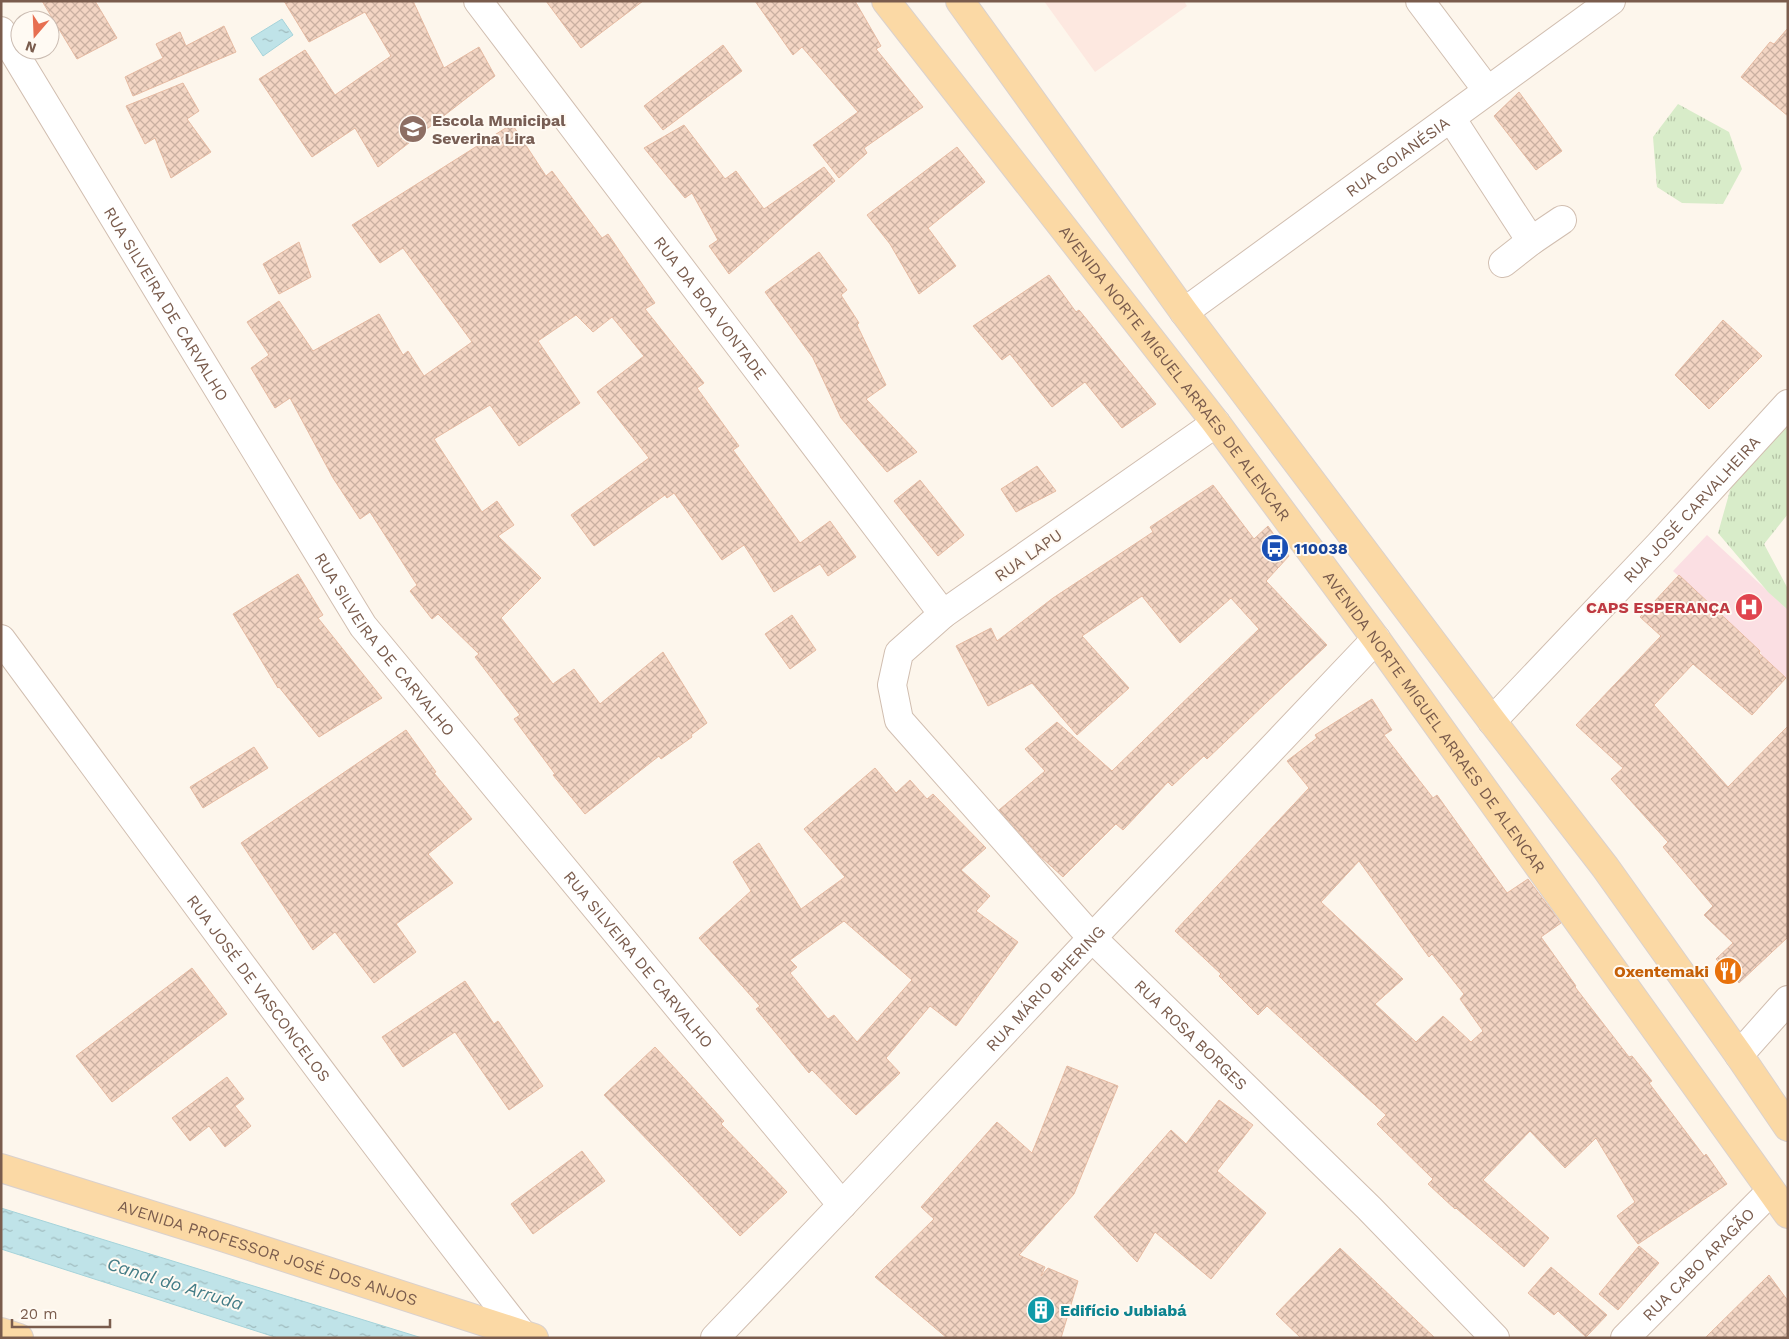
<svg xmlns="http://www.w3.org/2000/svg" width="1789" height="1339" font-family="'Work Sans',sans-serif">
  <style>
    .commercial { fill: #fde8e0 }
    .medical { fill: #fbdfe3 }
    .grass { fill: url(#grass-tufts) }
    .water { fill: url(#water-ripples); stroke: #a5d3da }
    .building { fill: url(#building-cross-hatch); stroke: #e6bba3; fill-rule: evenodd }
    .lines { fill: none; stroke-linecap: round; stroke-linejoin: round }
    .minor-casing { stroke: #d1beb0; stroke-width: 30 }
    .major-casing { stroke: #dad1cd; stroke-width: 30 }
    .minor { stroke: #fff; stroke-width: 28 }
    .major { stroke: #fbd9a5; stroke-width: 28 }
    .labels { text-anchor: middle; stroke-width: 4; stroke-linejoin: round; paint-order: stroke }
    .education-label { font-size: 16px; font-weight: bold; fill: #785e54; stroke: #fffaf3; text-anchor: start }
    .street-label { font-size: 16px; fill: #7a5c4d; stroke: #fffaf3 }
    .transit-label { font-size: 16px; font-weight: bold; fill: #164399; stroke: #fffaf3; text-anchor: start }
    .health-label { font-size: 16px; font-weight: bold; fill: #be3a42; stroke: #fffaf3; text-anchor: end }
    .food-label { font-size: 16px; font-weight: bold; fill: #c56008; stroke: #fffaf3; text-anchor: end }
    .culture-label { font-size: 16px; font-weight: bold; fill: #0d838f; stroke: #fffaf3; text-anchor: start }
    .water-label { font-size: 18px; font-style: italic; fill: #437c86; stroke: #fffaf3 }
  </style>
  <defs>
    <pattern id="grass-tufts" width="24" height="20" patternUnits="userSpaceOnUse" patternTransform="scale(1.25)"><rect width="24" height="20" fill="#d8ecc9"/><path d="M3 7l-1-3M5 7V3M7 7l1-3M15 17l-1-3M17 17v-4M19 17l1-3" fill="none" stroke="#b4c2a5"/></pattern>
    <pattern id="water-ripples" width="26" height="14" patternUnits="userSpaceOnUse" patternTransform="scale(1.25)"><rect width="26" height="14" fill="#bfe3e8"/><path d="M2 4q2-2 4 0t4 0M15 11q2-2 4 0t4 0" fill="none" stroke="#a0bbbe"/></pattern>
    <pattern id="building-cross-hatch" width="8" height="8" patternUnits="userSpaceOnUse" patternTransform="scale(1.25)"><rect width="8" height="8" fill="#f3d5c3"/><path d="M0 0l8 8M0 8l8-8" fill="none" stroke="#cab0a1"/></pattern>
  </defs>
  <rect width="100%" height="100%" fill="#fdf6ec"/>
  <!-- commercial -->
  <path class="commercial" d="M1044 1H1184L1187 6 1095 72Z"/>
  <!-- medical -->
  <path class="medical" d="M1707 535 1788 610V677L1786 678 1762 656 1760 651 1673 571Z"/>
  <!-- grass -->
  <g class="grass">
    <path d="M1678 104 1729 132 1742 169 1723 204 1682 203 1657 187 1653 137Z"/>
    <path d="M1788 423V514L1764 544 1788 589V610L1768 592 1718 533 1731 487Z"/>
  </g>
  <!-- water -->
  <g class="water">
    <path d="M282 19 293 35 263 56 251 38Z"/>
    <path d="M1 1208 422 1338H278L1 1249Z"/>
  </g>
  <!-- building -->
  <g class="building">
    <path d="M42 1H95L117 38 77 59Z"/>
    <path d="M284 1H413L444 68 479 47 495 76 378 167 355 128 312 157 259 79 305 50 335 95 391 56 365 12 309 42Z"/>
    <path d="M546 1H643L581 48Z"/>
    <path d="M755 1H855L881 46 876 49 923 107 864 148 867 153 839 178 813 145 858 112 802 47 793 55Z"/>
    <path d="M224 26 236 52 133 96 125 77 163 58 156 44 180 32 186 46Z"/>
    <path d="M1788 28V116L1741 77 1770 42 1774 44Z"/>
    <path d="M723 45 742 71 663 130 644 106Z"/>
    <path d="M183 83 199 111 187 119 211 152 171 178 155 138 145 144 126 106Z"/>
    <path d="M1519 92 1562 151 1536 170 1494 116Z"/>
    <path d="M512 124 546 176 552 171 602 238 608 234 655 303 645 309 704 383 697 388 739 446 733 450 800 543 830 521 856 557 828 576 820 564 774 592 744 545 722 560 674 493 667 498 665 495 594 546 571 515 649 458 597 392 644 356 612 317 593 332 576 315 538 341 580 403 519 446 490 405 434 439 482 512 497 501 514 525 498 536 541 578 501 618 553 684 574 669 600 704 663 652 707 723 691 735 692 737 661 759 659 756 585 814 553 775 555 774 514 719 520 715 475 657 479 654 438 614 432 619 410 591 417 585 370 512 360 519 333 478 290 398 275 408 251 368 269 355 247 322 279 301 313 351 379 314 403 355 408 351 424 376 472 342 403 248 380 263 352 225Z"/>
    <path d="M684 125 725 179 736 171 764 209 824 167 835 181 729 274 709 246 718 240 692 193 685 198 644 148Z"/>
    <path d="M957 147 985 182 928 228 956 266 919 294 890 244 867 215Z"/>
    <path d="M299 242 311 277 279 294 263 264Z"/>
    <path d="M819 252 847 290 841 295 859 323 857 325 886 385 866 399 917 452 887 472 841 418 813 358 765 292Z"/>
    <path d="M1049 275 1076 312 1079 310 1156 404 1122 428 1085 382 1052 407 1010 354 1002 360 973 326Z"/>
    <path d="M1723 320 1762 356 1709 409 1675 375Z"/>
    <path d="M1037 466 1056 491 1016 512 1001 489Z"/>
    <path d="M920 480 964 535 938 556 894 501Z"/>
    <path d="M1213 485 1254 539 1268 526 1289 556 1266 581 1327 645 1207 759 1204 756 1172 786 1168 782 1123 830 1116 824 1063 877 1040 856 999 810 1045 771 1025 749 1057 722 1112 771 1259 629 1231 598 1180 643 1142 596 1082 636 1129 688 1077 735 1032 683 988 706 956 646 991 628 997 641 1053 598 1153 532 1150 527Z"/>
    <path d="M298 574 323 615 318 618 382 698 319 737 279 687 278 688 233 614Z"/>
    <path d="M1679 575 1760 651 1759 653 1786 678 1752 715 1693 664 1654 705 1728 787 1788 726V937L1739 983 1716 959 1733 943 1704 915 1713 906 1663 847 1668 842 1611 779 1623 768 1576 725 1661 636 1640 617Z"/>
    <path d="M792 615 816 650 790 669 765 634Z"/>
    <path d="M1372 699 1392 730 1384 735 1433 798 1437 795 1507 893 1528 879 1561 923 1541 937 1576 986 1575 987 1629 1057 1632 1056 1652 1081 1649 1083 1704 1156 1706 1154 1727 1184 1638 1244 1617 1216 1635 1202 1596 1138 1565 1168 1530 1131 1483 1180 1549 1238 1524 1267 1456 1208 1455 1209 1428 1184 1433 1179 1377 1124 1386 1115 1267 1006 1258 1015 1219 976 1221 974 1175 931 1309 788 1287 761 1317 738 1315 735ZM1359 861 1429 957 1432 954 1464 994 1460 999 1483 1031 1471 1042 1443 1016 1416 1042 1375 1004 1403 979 1321 902Z"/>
    <path d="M406 730 436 772 434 773 472 819 428 854 453 883 396 924 416 952 374 983 335 932 313 950 241 843Z"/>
    <path d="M254 747 268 768 203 808 190 787Z"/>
    <path d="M875 768 896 793 910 780 927 799 933 794 986 848 961 870 990 896 976 911 1018 942 956 1026 930 1006 886 1058 900 1073 856 1115 812 1070 809 1073 756 1009 760 1006 699 938 751 891 733 862 759 843 801 909 845 877 804 829ZM844 921 912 980 857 1042 834 1015 828 1019 790 973 797 967 790 960Z"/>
    <path d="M192 968 227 1014 112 1102 76 1056Z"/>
    <path d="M465 981 494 1024 498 1021 543 1086 509 1110 455 1032 403 1067 382 1037Z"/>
    <path d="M655 1047 724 1121 721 1124 787 1192 740 1236 604 1095Z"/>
    <path d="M1067 1066 1118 1086 1074 1194 1019 1255 1045 1267 1041 1276 1048 1268 1078 1281 1061 1338H947L875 1277 934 1219 921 1207 997 1122 1032 1153Z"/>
    <path d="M227 1077 244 1099 235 1106 251 1126 225 1147 209 1126 190 1141 172 1118Z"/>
    <path d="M1219 1100 1253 1125 1217 1171 1266 1213 1211 1279 1155 1232 1137 1262 1094 1217 1171 1130 1186 1144Z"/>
    <path d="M582 1151 605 1181 533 1234 511 1204Z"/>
    <path d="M1639 1246 1659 1263 1618 1310 1599 1294Z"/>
    <path d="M1340 1248 1398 1303 1435 1338H1301L1276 1314Z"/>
    <path d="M1551 1267 1607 1315 1586 1337 1558 1311 1554 1315 1528 1293Z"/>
    <path d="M1769 1275 1788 1301V1338H1705Z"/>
  </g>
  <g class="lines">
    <defs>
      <g id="minor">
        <path id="s1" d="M478 1 943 614"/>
        <path d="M1420 1 1487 90"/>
        <path id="s2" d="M1 31 170 310 363 626 842 1205"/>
        <path d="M1451 118 1531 241"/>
        <path d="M1503 263 1531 241 1562 220"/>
        <path id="s3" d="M1184 312 1611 1"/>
        <path id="s4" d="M1216 423 943 614 899 653 892 685 899 720 1092 938 1369 1208 1495 1338"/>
        <path id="s5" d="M1 639C173 872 343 1106 522 1334"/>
        <path id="s6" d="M1492 721 1659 545 1788 404"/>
        <path d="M1739 1055 1788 1000"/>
        <path id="s7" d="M715 1338 842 1205 1092 938 1376 639"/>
        <path id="s8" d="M1625 1338 1770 1192"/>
      </g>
      <g id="major">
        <path id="s9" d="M886 1 1216 423 1376 639 1788 1214"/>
        <path d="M960 1 1184 312 1492 721 1605 867 1739 1055 1788 1127"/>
        <path id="s10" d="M1 1168 225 1238 534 1338"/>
        <path d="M1 1332 19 1338"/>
      </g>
    </defs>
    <!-- minor casing -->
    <use href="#minor" class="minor-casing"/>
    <!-- major casing -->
    <use href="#major" class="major-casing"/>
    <!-- minor -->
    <use href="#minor" class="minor"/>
    <!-- major -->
    <use href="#major" class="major"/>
  </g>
  <!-- icons -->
  <defs>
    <symbol id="school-disc" viewBox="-11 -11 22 22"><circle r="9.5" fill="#8d6e63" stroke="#fffaf3"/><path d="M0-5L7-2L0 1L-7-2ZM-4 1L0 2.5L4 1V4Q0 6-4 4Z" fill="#fff"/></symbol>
    <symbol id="bus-disc" viewBox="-11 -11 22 22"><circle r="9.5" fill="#1a4fb4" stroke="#fffaf3"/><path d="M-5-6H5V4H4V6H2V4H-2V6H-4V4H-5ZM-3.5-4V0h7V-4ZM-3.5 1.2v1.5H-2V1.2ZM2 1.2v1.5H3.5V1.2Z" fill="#fff"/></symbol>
    <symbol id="hospital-disc" viewBox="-11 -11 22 22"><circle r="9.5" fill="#e0444e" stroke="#fffaf3"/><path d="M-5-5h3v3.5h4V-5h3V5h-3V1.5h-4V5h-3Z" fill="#fff"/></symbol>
    <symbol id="restaurant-disc" viewBox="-11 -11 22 22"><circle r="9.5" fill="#e8710a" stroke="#fffaf3"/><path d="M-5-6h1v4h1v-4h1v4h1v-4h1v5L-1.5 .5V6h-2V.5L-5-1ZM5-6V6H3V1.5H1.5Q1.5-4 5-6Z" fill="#fff"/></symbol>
    <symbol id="building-disc" viewBox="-11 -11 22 22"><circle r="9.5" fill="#0f9aa8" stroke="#fffaf3"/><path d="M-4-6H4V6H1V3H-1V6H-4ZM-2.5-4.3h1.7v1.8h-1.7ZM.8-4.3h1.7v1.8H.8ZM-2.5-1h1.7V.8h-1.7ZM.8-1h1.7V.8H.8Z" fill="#fff"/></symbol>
  </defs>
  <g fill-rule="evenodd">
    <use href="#school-disc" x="397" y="113" width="32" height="32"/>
    <use href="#bus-disc" x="1259" y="532" width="32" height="32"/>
    <use href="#hospital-disc" x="1733" y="591" width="32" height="32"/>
    <use href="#restaurant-disc" x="1712" y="955" width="32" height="32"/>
    <use href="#building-disc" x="1025" y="1294" width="32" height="32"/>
  </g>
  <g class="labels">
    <!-- education labels -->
    <g class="education-label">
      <text x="432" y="126">Escola Municipal<tspan x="432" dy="18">Severina Lira</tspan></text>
    </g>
    <!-- street labels -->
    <g class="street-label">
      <text dy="6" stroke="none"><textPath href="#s3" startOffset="264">RUA GOIANÉSIA</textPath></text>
      <text dy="6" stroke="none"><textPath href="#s2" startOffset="319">RUA SILVEIRA DE CARVALHO</textPath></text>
      <text dy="6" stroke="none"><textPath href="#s1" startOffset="385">RUA DA BOA VONTADE</textPath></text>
      <text dy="6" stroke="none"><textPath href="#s9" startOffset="471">AVENIDA NORTE MIGUEL ARRAES DE ALENCAR</textPath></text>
      <text dy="6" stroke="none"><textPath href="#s6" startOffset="291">RUA JOSÉ CARVALHEIRA</textPath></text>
      <text transform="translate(1028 555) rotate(-35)" y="6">RUA LAPU</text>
      <text dy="6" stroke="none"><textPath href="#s2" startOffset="724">RUA SILVEIRA DE CARVALHO</textPath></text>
      <text dy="6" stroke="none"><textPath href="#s9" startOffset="906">AVENIDA NORTE MIGUEL ARRAES DE ALENCAR</textPath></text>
      <text dy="6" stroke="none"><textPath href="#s2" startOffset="1129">RUA SILVEIRA DE CARVALHO</textPath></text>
      <text dy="6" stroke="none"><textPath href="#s5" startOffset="434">RUA JOSÉ DE VASCONCELOS</textPath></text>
      <text dy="6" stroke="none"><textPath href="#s7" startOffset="481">RUA MÁRIO BHERING</textPath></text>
      <text dy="6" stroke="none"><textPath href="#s4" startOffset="890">RUA ROSA BORGES</textPath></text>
      <text dy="6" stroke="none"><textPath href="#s10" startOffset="280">AVENIDA PROFESSOR JOSÉ DOS ANJOS</textPath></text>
      <text dy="6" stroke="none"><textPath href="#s8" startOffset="104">RUA CABO ARAGÃO</textPath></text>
    </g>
    <!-- transit labels -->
    <g class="transit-label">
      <text x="1294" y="554">110038</text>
    </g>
    <!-- health labels -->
    <g class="health-label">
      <text x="1730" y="613">CAPS ESPERANÇA</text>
    </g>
    <!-- food labels -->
    <g class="food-label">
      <text x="1709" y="977">Oxentemaki</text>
    </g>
    <!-- culture labels -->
    <g class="culture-label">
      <text x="1060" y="1316">Edifício Jubiabá</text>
    </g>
    <!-- water labels -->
    <g class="water-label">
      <text transform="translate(175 1284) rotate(17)" y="6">Canal do Arruda</text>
    </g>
  </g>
  <!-- border -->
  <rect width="1789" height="1339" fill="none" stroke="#7a5c4d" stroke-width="5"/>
  <!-- north arrow -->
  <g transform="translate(35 35) rotate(199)"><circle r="24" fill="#fffaf3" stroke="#cabbb1"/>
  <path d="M0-4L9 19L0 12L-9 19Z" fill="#e76f51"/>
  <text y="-8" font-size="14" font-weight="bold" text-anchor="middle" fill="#7a5c4d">N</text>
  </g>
  <!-- scale -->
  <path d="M12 1319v8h98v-8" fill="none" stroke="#7a5c4d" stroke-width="2.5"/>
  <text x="20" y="1319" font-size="15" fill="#7a5c4d" stroke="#fffaf3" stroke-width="4" paint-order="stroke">20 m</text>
</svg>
